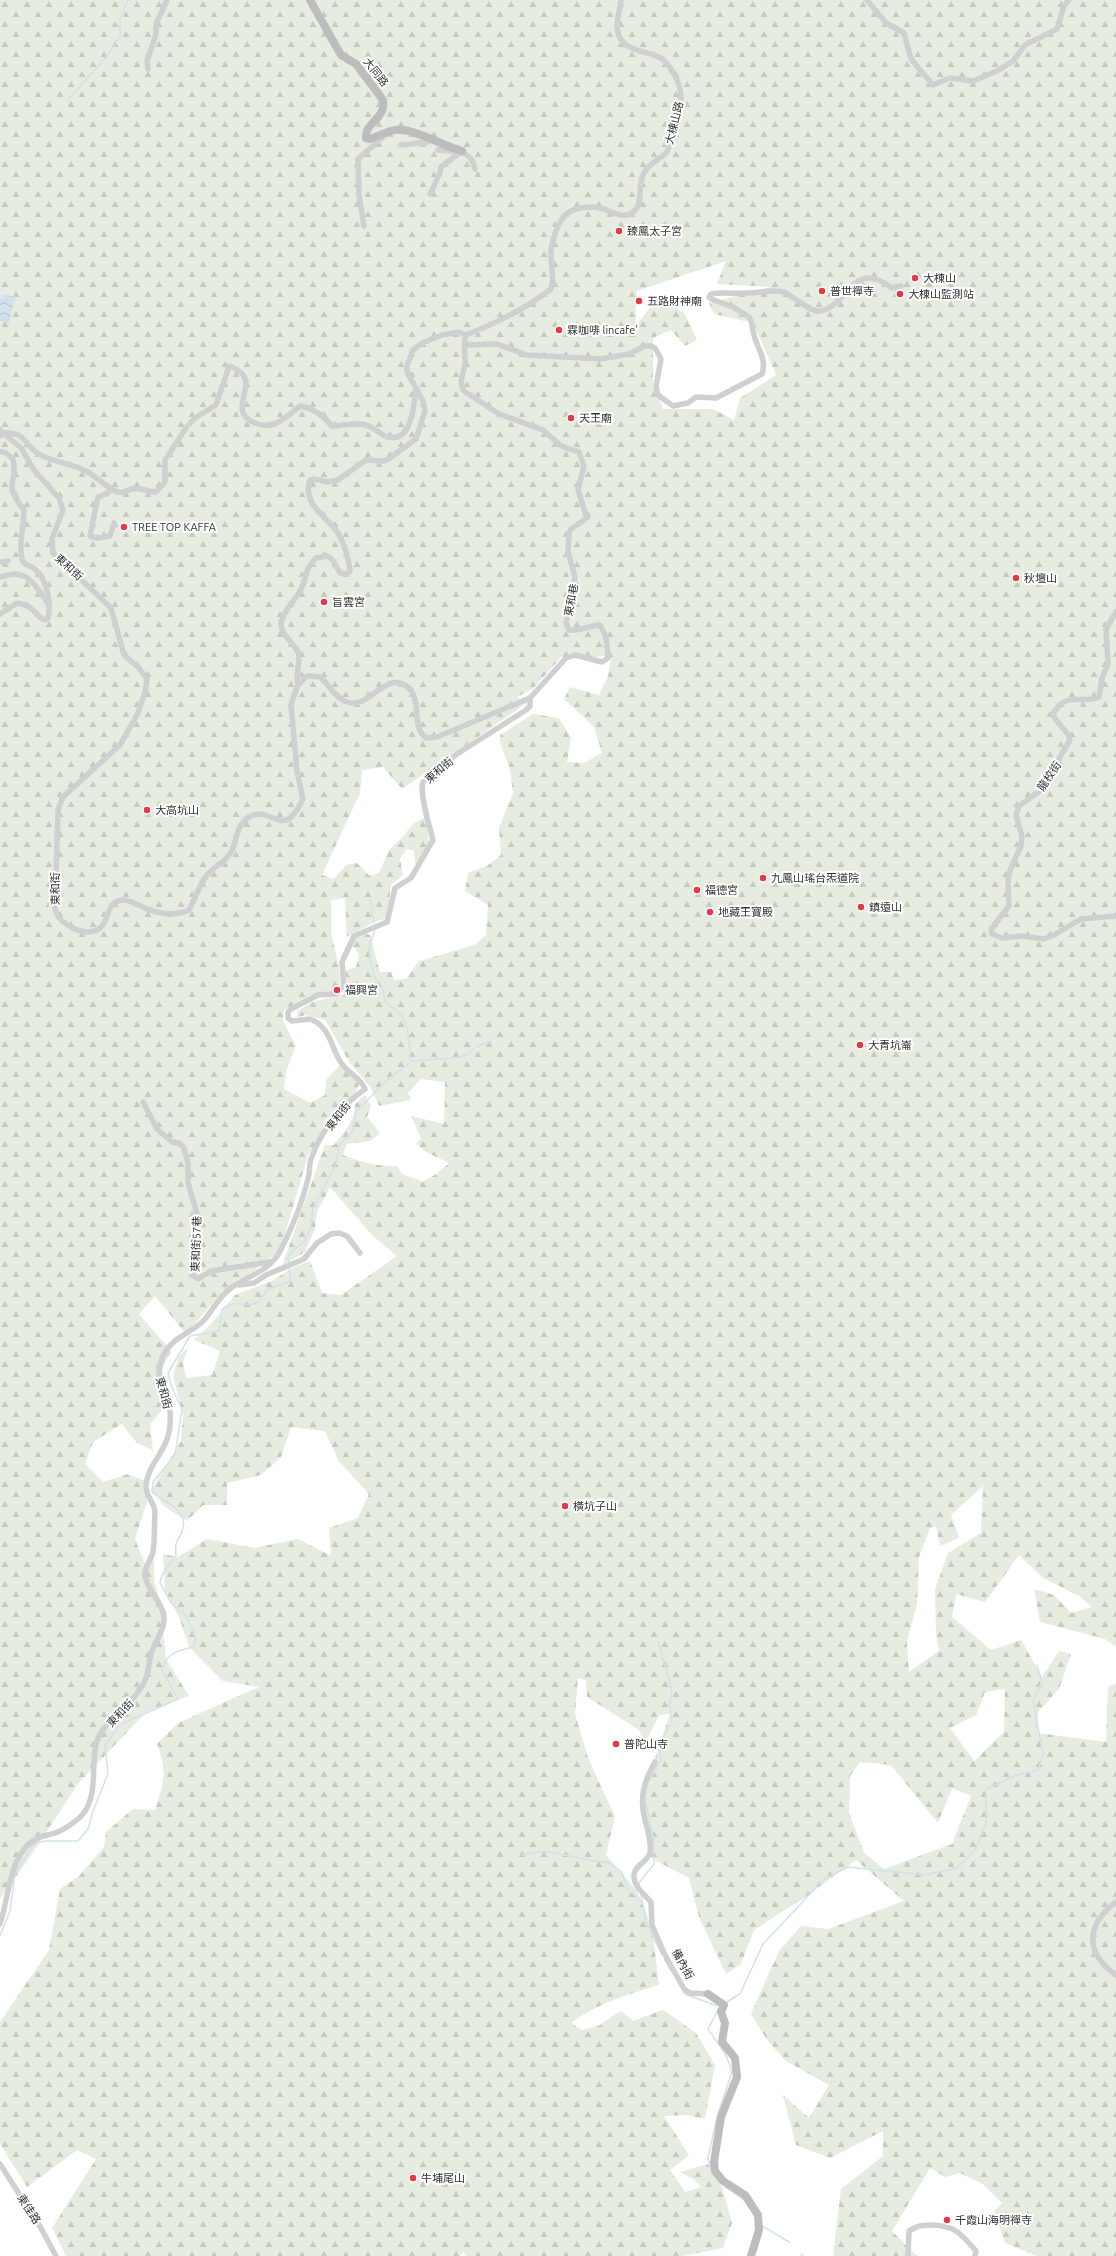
<svg xmlns="http://www.w3.org/2000/svg" width="1116" height="2256" font-family="Ubuntu,'Noto Sans TC',sans-serif">
  <style>
    .forest { fill: url(#forest-firs); fill-rule: evenodd }
    .water { fill: url(#water-waves) }
    .lines { fill: none; stroke-linecap: round; stroke-linejoin: round }
    .stream { stroke: #cfe2ee; stroke-width: 1.5 }
    .street { stroke: #d0d0d0; stroke-width: 5.5 }
    .secondary { stroke: #bdbdbd; stroke-width: 8 }
    .poi-dot { fill: #e63946; stroke: #fff; stroke-width: 1.5 }
    .labels { text-anchor: middle; stroke-width: 4; stroke-linejoin: round; paint-order: stroke }
    .street-label { font-size: 11px; fill: #333; stroke: #fff }
    .poi-label { font-size: 11px; fill: #333; stroke: #fff; text-anchor: start }
  </style>
  <defs>
    <pattern id="forest-firs" width="22" height="20" patternUnits="userSpaceOnUse"><rect width="22" height="20" fill="#e6ecdf"/><path d="M5 1l3.5 6h-7zM16 11l3.5 6h-7z" fill="#c6cbc0"/></pattern>
    <pattern id="water-waves" width="16" height="10" patternUnits="userSpaceOnUse"><rect width="16" height="10" fill="#cfe2ee"/><path d="M0 5q4-4 8 0t8 0" fill="none" stroke="#b2c2cd"/></pattern>
  </defs>
  <rect width="100%" height="100%" fill="#fff"/>
  <!-- forest -->
  <path class="forest" d="M0 0H1116V1647L1105 1639 1040 1622 1034 1589 1054 1595 1071 1613 1092 1607 1079 1596 1043 1578 1019 1555 985 1602 956 1594 952 1617 991 1650 1021 1640 1042 1677 1059 1651 1071 1654 1059 1689 1038 1712V1733L1106 1742 1108 1687 1116 1683V2256H1037L1005 2243 994 2212 1002 2203 983 2184 960 2173 945 2177 930 2168 892 2231 917 2256H833L841 2189 883 2156V2131L830 2158 796 2145 783 2095 809 2118 829 2085 786 2061 767 2040 751 2014 779 1951 801 1926 828 1929 904 1901 856 1860 807 1896 754 1930 741 1964 726 1974 699 1917 689 1878 649 1857 641 1790 656 1755 670 1714 659 1715 645 1743 639 1730 587 1697 586 1680 578 1678 575 1714 589 1761 615 1816 606 1855 637 1891 652 1928 659 1985C628 1994 599 2003 572 2022L575 2026 582 2030 598 2026 621 2011 633 2021 663 2010 696 2033 715 2065 705 2119 686 2115 664 2116 689 2155 670 2170 685 2192 701 2187 695 2180 680 2172 708 2164 722 2187 732 2223 723 2248 683 2256H466L463 2252 460 2256H66L52 2228 96 2159 77 2150 27 2187 0 2144V2022L49 1950 60 1889 79 1876 104 1847 106 1832 133 1809 155 1810C164 1782 168 1773 157 1744L178 1723 259 1687 223 1681 189 1647 179 1617 165 1591 163 1554 178 1557 207 1539 254 1548 298 1539 331 1556 329 1528 358 1518 369 1494 338 1460 325 1431 291 1427 281 1457 261 1475 227 1483V1505H203L187 1521 165 1507 151 1490 181 1441 183 1415 173 1376 178 1358 189 1346 183 1363 186 1378 212 1375 220 1351 194 1340 211 1324 235 1295 272 1281 292 1268 310 1261 322 1293 341 1295 397 1256 372 1235 330 1187 317 1212 315 1229 305 1252 282 1266 325 1145H334L348 1127 354 1114 355 1104 365 1095 371 1106 367 1117 380 1133 370 1141 347 1144 343 1155C362 1163 377 1166 397 1166L402 1174 423 1182 439 1172 449 1163 426 1152 416 1144 421 1138 411 1116 444 1124 445 1082 421 1079 408 1093 411 1100 379 1106 371 1088 350 1063 325 1020 306 1015 297 1017V1011L312 1002 345 994 348 985 345 971 356 967 359 955 354 947 350 949 348 943 362 933 370 935 380 972H391L394 980 406 979 419 961 475 945 486 935 488 905 465 891 468 873 487 866 501 855 499 828 513 793 510 769 500 743V735L533 714 559 718 571 738 567 762 584 763 602 753 594 727 564 699 570 687 599 695 608 676 611 658 603 656 589 659 561 657 534 688 517 697 527 703 402 789 383 767 362 770 360 793 322 875 334 879 346 865 357 863 370 876 379 873 389 850 401 839 413 824 426 817 429 843 420 862 415 864 414 850 406 849 400 859 403 875 391 885 387 918 372 923 347 937 345 898 331 900V933L339 967 341 987 331 994H314L284 1010 283 1021 296 1046 286 1071 284 1089 310 1103 325 1095 326 1080 340 1065 359 1083 356 1092 340 1107 308 1155 280 1251 258 1267 249 1277 216 1299 186 1334 155 1296 139 1314 171 1351 162 1369 168 1403 150 1424 153 1451 136 1442 122 1424 93 1442 85 1464 103 1482 128 1474 145 1481 147 1502 135 1539 145 1564 154 1556V1582L165 1613 163 1630 166 1659 189 1696 147 1711 77 1785 36 1848 0 1899ZM726 261 717 284 771 287 709 303 714 314 753 323 776 375 740 398 734 420 713 409H663L653 383V338L671 330 685 346 697 340 685 314 658 297 635 327 637 291ZM983 1486 981 1533 948 1553 935 1589 936 1634 939 1651 909 1672 907 1641 917 1604 919 1557 930 1528 936 1526 940 1546 959 1538 951 1515ZM1005 1689 1004 1732 974 1761 950 1728 976 1715 985 1692ZM860 1762 891 1765 938 1823 952 1788 971 1796 952 1844 884 1869 864 1853 849 1813 850 1776Z"/>
  <!-- water -->
  <path class="water" d="M4 294 15 298 9 323 0 321V299Z"/>
  <g class="lines">
    <!-- stream -->
    <g class="stream">
      <path d="M67 101 108 55 120 36V19L128 0"/>
      <path d="M370 899 374 923"/>
      <path d="M375 929 369 948 370 959 375 978 382 987 386 1004C412 1016 408 1038 411 1062"/>
      <path d="M289 1264 288 1258 293 1250 305 1241 311 1228 313 1208 336 1164 339 1145 352 1132 356 1112 387 1080 411 1062 419 1060 456 1058 467 1055 476 1047 491 1041"/>
      <path d="M649 1781 661 1760 659 1745 672 1721 670 1703 672 1690 658 1641"/>
      <path d="M522 1855 545 1851 594 1861 608 1862 622 1872 627 1888 642 1902"/>
      <path d="M639 1885V1883L654 1864V1841L645 1798"/>
      <path d="M641 1895 647 1925 662 1955"/>
      <path d="M0 1936 10 1911 15 1874 34 1844 45 1841H78L88 1829 93 1811 108 1774 105 1746 119 1725 178 1699 162 1670C166 1653 177 1651 193 1647L196 1638 186 1616 171 1603 160 1583 162 1575 176 1555C174 1538 180 1541 183 1528 188 1511 163 1500 152 1492L153 1482 175 1455 182 1410 171 1385 168 1373 190 1336 219 1331 222 1309C245 1294 252 1318 268 1289L291 1281 289 1268"/>
      <path d="M665 1960 671 1971"/>
      <path d="M683 1991 685 1994 717 2006"/>
      <path d="M725 2003 740 1994 763 1944 824 1879 848 1867 925 1875 957 1868 975 1850 986 1823V1789L1017 1775 1038 1770 1043 1754 1033 1701 1042 1682 1037 1665"/>
      <path d="M713 2175 708 2158 717 2117 732 2072 726 2055 708 2029 720 2006"/>
      <path d="M724 2186 744 2200"/>
      <path d="M762 2226 789 2242"/>
      <path d="M801 2254 803 2256"/>
    </g>
    <!-- street -->
    <g class="street">
      <path d="M867 0 886 23 904 33 911 59 933 85 950 78 973 81 997 71 1013 61 1025 45 1057 29 1064 6 1069 0"/>
      <path d="M148 69 147 61 156 34V24L167 0"/>
      <path d="M401 145 428 142 430 139"/>
      <path d="M438 150C454 152 472 149 475 169"/>
      <path d="M430 194 440 173 441 167 462 151"/>
      <path d="M364 226 359 195 358 159 385 135"/>
      <path d="M466 335C462 343 466 354 465 364 464 372 458 384 464 391L499 414 543 430 561 446 579 452 584 466 578 490 587 518 571 529 569 533 568 552 575 577 566 623 569 630C579 632 590 625 600 625L606 637 608 658 602 662 575 655 566 658 530 698"/>
      <path d="M466 335C496 323 526 309 551 289 555 277 551 269 551 256 550 246 556 228 562 219 569 207 591 205 604 209 612 212 621 218 630 214 646 206 636 186 644 173 648 164 657 161 664 155 672 149 680 108 681 97 681 89 678 81 674 74 670 68 667 62 661 58 646 50 623 52 618 33 615 22 620 11 621 0"/>
      <path d="M465 345 497 344 527 355 601 359 629 354 645 346H651L655 348 661 359 656 386 658 395 673 406 688 403 696 397 716 398 762 374C767 358 758 351 754 335 752 329 753 323 749 317L733 307 711 299 709 297 711 294C723 292 735 294 747 293 759 293 772 289 784 292 793 296 812 314 821 311 850 304 852 258 892 288L901 286"/>
      <path d="M0 430 21 448 34 470 59 498 63 510 52 539 53 553 111 608 124 655 139 668 147 679 145 692 138 713 120 745 63 797 58 810 55 909C58 925 88 940 101 927 110 919 106 902 122 900 129 899 138 905 145 908 158 914 176 916 189 910 195 899 199 885 207 875 214 866 226 862 231 852 237 840 237 824 249 817 273 804 282 843 303 799L297 771 291 704 298 685 307 676 320 677C329 684 336 699 347 702 368 710 384 673 405 685 424 696 410 727 426 738L437 737 530 698"/>
      <path d="M5 433C27 432 24 446 39 454 54 463 72 463 88 472 97 477 109 490 118 492 124 494 126 490 132 489 140 487 148 492 156 492L165 482V460L186 428 195 418 216 405 229 366C261 377 237 397 243 413 245 417 250 421 255 423 274 431 285 418 300 406 313 408 323 415 332 426 342 426 356 422 366 425 374 427 380 435 388 437 412 443 414 404 416 389"/>
      <path d="M0 436 5 433"/>
      <path d="M0 451 6 453 13 459C19 485 1 481 24 510 24 526 18 542 22 559 24 566 30 565 35 569 48 580 51 603 48 618L45 620C34 616 36 606 17 603L0 614"/>
      <path d="M111 489 108 493 98 497 90 536 98 538 110 536 114 523"/>
      <path d="M0 562 8 561"/>
      <path d="M0 577C28 567 35 585 49 605"/>
      <path d="M1116 612 1106 629 1108 664 1102 678 1099 697C1080 705 1067 690 1053 714 1056 725 1068 729 1070 740L1040 791 1019 806 1016 815 1022 836 1021 846 1011 868 1008 879 1009 906 991 929 992 934 1002 938 1022 936 1044 939 1054 935 1081 919 1116 916"/>
      <path d="M298 685C295 674 301 660 298 652 293 642 280 634 281 623 283 611 295 600 300 591 307 579 304 569 316 558L327 556 332 559 340 573 347 574 350 571C349 559 343 539 336 530 324 515 302 503 310 480L314 479 328 482 338 480 366 460 384 461 390 458 416 439 425 411 423 401 407 372V366L413 350 422 343 442 335 459 332 466 335"/>
      <path d="M143 1102 157 1129 172 1142 179 1143 184 1148 188 1163V1183L198 1217 195 1233 197 1254 193 1276 198 1279 211 1271 270 1262"/>
      <path d="M239 1285 254 1283 266 1275 304 1259 317 1243 331 1234 339 1233 347 1236 360 1253"/>
      <path d="M655 1762C644 1781 639 1798 645 1820 648 1831 652 1842 650 1853 647 1862 634 1866 634 1875 633 1886 644 1894 651 1902L652 1925 665 1955 684 1989 690 1993 708 1994"/>
      <path d="M1116 1902C1086 1925 1084 1952 1116 1975"/>
      <path d="M0 1924C10 1895 8 1851 40 1837 45 1835 50 1835 55 1833 64 1830 77 1821 83 1814 99 1794 90 1763 97 1741 105 1718 135 1705 146 1678 149 1670 149 1662 151 1654 155 1640 168 1626 163 1612 159 1600 147 1588 145 1576 144 1567 151 1560 153 1552 155 1540 154 1525 155 1512 155 1503 145 1496 146 1485 148 1463 169 1450 170 1425 170 1419 171 1411 169 1405 169 1405 164 1397 164 1397 157 1382 157 1368 164 1354 173 1336 193 1333 205 1319 214 1308 219 1297 231 1288 246 1277 269 1271 279 1253 291 1231 304 1199 309 1174 310 1169 309 1164 311 1159 320 1132 342 1105 365 1089 360 1077 349 1074 342 1064 331 1050 331 1026 310 1019L292 1021 288 1018V1012L291 1009 318 995 336 994 344 986 342 962 354 936 387 922 395 888 411 878 433 840C430 827 419 794 423 782L457 754 526 710 530 706V698"/>
      <path d="M0 2164 41 2228 56 2256"/>
      <path d="M908 2256 909 2231C917 2225 924 2225 933 2225 956 2226 961 2234 976 2251L975 2256"/>
    </g>
    <!-- secondary -->
    <g class="secondary">
      <path d="M310 0 341 55 356 64 383 100C387 118 364 123 366 138L370 139C378 136 387 131 396 130 414 128 443 146 462 151"/>
      <path d="M708 1994 724 2005 721 2012 725 2023 722 2042 735 2058 737 2077 721 2117 714 2162 715 2171 723 2181 745 2195 758 2215 759 2230 751 2256"/>
    </g>
  </g>
  <!-- markers -->
  <g class="poi-dot">
    <circle cx="619" cy="231" r="4"/>
    <circle cx="915" cy="278" r="4"/>
    <circle cx="822" cy="291" r="4"/>
    <circle cx="900" cy="294" r="4"/>
    <circle cx="639" cy="301" r="4"/>
    <circle cx="559" cy="330" r="4"/>
    <circle cx="571" cy="418" r="4"/>
    <circle cx="124" cy="527" r="4"/>
    <circle cx="1016" cy="578" r="4"/>
    <circle cx="324" cy="602" r="4"/>
    <circle cx="147" cy="810" r="4"/>
    <circle cx="763" cy="878" r="4"/>
    <circle cx="697" cy="890" r="4"/>
    <circle cx="861" cy="907" r="4"/>
    <circle cx="710" cy="912" r="4"/>
    <circle cx="337" cy="990" r="4"/>
    <circle cx="860" cy="1045" r="4"/>
    <circle cx="565" cy="1506" r="4"/>
    <circle cx="616" cy="1744" r="4"/>
    <circle cx="413" cy="2178" r="4"/>
    <circle cx="947" cy="2220" r="4"/>
  </g>
  <g class="labels">
    <!-- street labels -->
    <g class="street-label">
      <text transform="translate(376 72) rotate(52)" y="4">大同路</text>
      <text transform="translate(674 123) rotate(-76)" y="4">大棟山路</text>
      <text transform="translate(69 567) rotate(42)" y="4">東和街</text>
      <text transform="translate(571 600) rotate(-79)" y="4">東和巷</text>
      <text transform="translate(439 770) rotate(-40)" y="4">東和街</text>
      <text transform="translate(1049 776) rotate(-56)" y="4">龍校街</text>
      <text transform="translate(55 889) rotate(-90)" y="4">東和街</text>
      <text transform="translate(338 1116) rotate(-52)" y="4">東和街</text>
      <text transform="translate(196 1244) rotate(-88)" y="4">東和街57巷</text>
      <text transform="translate(164 1393) rotate(75)" y="4">東和街</text>
      <text transform="translate(120 1713) rotate(-46)" y="4">東和街</text>
      <text transform="translate(683 1964) rotate(61)" y="4">備內街</text>
      <text transform="translate(29 2209) rotate(57)" y="4">東佳路</text>
    </g>
    <!-- poi labels -->
    <g class="poi-label">
      <text x="627" y="235">臻鳳太子宮</text>
      <text x="923" y="282">大棟山</text>
      <text x="830" y="295">普世禪寺</text>
      <text x="908" y="298">大棟山監測站</text>
      <text x="647" y="305">五路財神廟</text>
      <text x="567" y="334">霖咖啡 lincafe'</text>
      <text x="579" y="422">天王廟</text>
      <text x="132" y="531">TREE TOP KAFFA</text>
      <text x="1024" y="582">秋壇山</text>
      <text x="332" y="606">旨雲宮</text>
      <text x="155" y="814">大高坑山</text>
      <text x="771" y="882">九鳳山瑤台炁道院</text>
      <text x="705" y="894">福德宮</text>
      <text x="869" y="911">鎮遠山</text>
      <text x="718" y="916">地藏王寶殿</text>
      <text x="345" y="994">福興宮</text>
      <text x="868" y="1049">大青坑崙</text>
      <text x="573" y="1510">橫坑子山</text>
      <text x="624" y="1748">普陀山寺</text>
      <text x="421" y="2182">牛埔尾山</text>
      <text x="955" y="2224">千霞山海明禪寺</text>
    </g>
  </g>
</svg>
